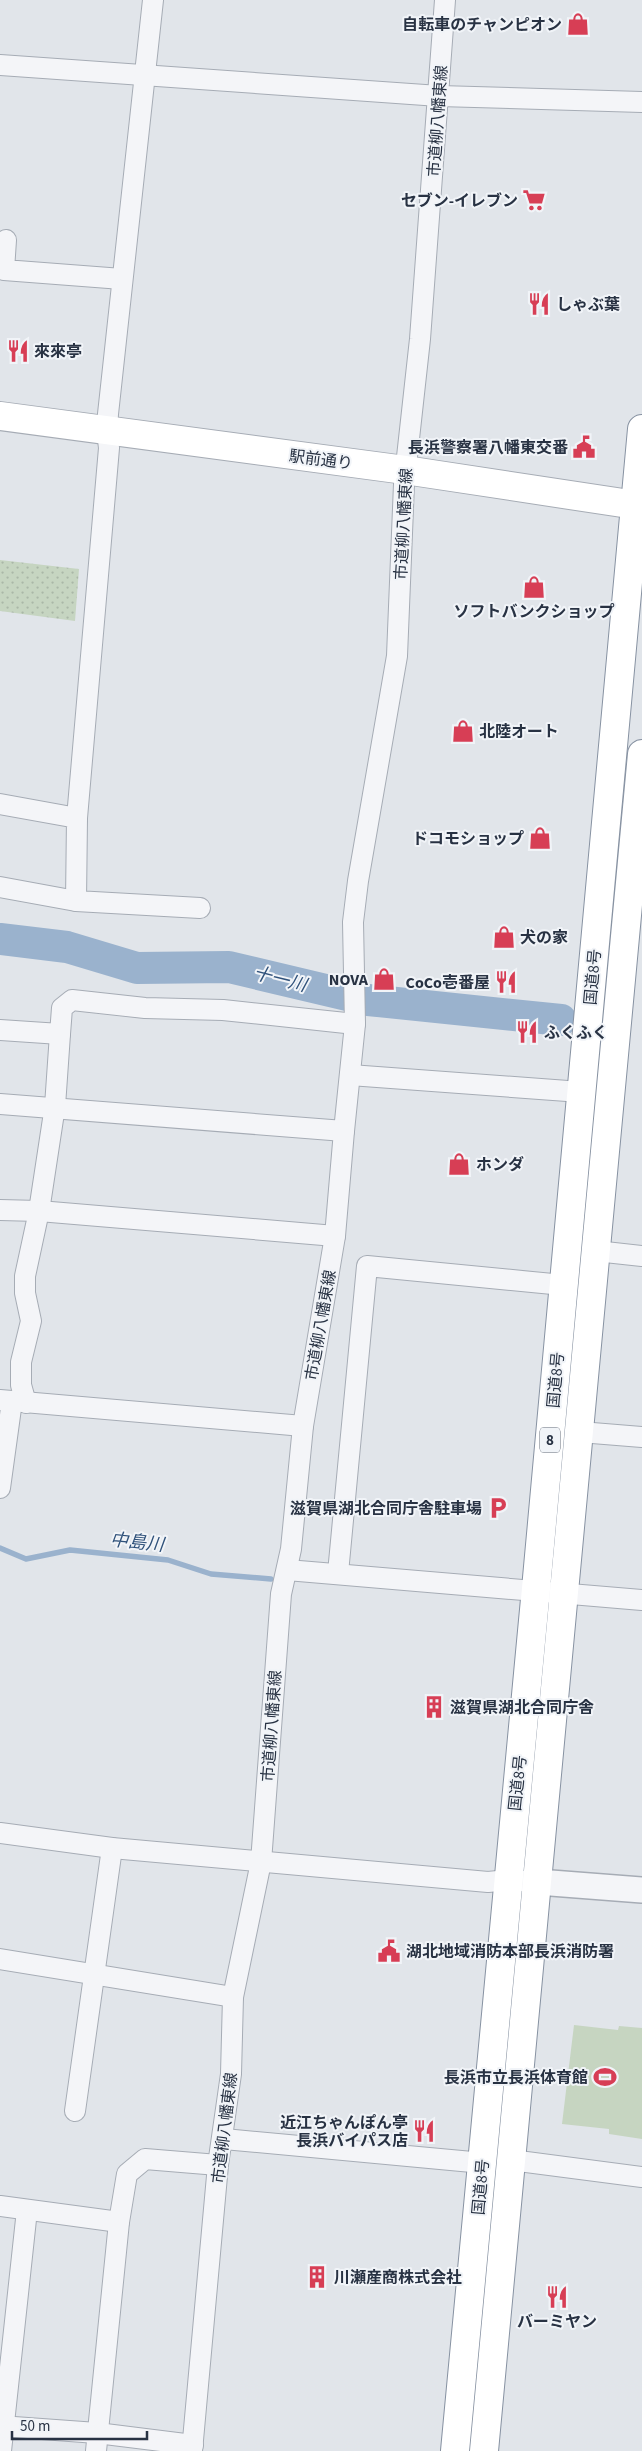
<svg xmlns="http://www.w3.org/2000/svg" width="642" height="2451" font-family="'Source Sans 3','Noto Sans JP',sans-serif">
  <style>
    .grass { fill: url(#grass-dots) }
    .pitch { fill: #c6d5c1 }
    .lines { fill: none; stroke-linecap: round; stroke-linejoin: round }
    .stream { stroke: #9ab2cd; stroke-width: 5.5 }
    .river { stroke: #9ab2cd; stroke-width: 32 }
    .minor-casing { stroke: #a6acb5; stroke-width: 22 }
    .tertiary-casing { stroke: #a6acb5; stroke-width: 28 }
    .secondary-casing { stroke: #a6acb5; stroke-width: 30 }
    .trunk-casing { stroke: #8792a2; stroke-width: 30 }
    .minor { stroke: #f4f5f8; stroke-width: 20 }
    .tertiary { stroke: #f4f5f8; stroke-width: 25 }
    .secondary { stroke: #fff; stroke-width: 28 }
    .trunk { stroke: #fff; stroke-width: 28 }
    .labels { text-anchor: middle; stroke-width: 4; stroke-linejoin: round; paint-order: stroke }
    .shield { fill: #f1f4f8; stroke: #646c79; stroke-width: 1 }
    .shield-label { font-size: 15px; font-weight: bold; fill: #283243 }
    .poi-label { font-size: 16px; font-weight: bold; fill: #283243; stroke: #f1f4f8; text-anchor: end }
    .street-label { font-size: 16px; fill: #283243; stroke: #f1f4f8 }
    .water-label { font-size: 18px; font-style: italic; fill: #2f517a; stroke: #f1f4f8 }
  </style>
  <defs>
    <pattern id="grass-dots" width="8" height="8" patternUnits="userSpaceOnUse" patternTransform="scale(1.25)"><rect width="8" height="8" fill="#c6d5c1"/><path d="M2 2h.1M6 6h.1" fill="none" stroke="#aab7a7" stroke-width="1.8" stroke-linecap="round"/></pattern>
  </defs>
  <rect width="100%" height="100%" fill="#e1e5ea"/>
  <!-- grass -->
  <path class="grass" d="M0 560 79 569 75 621 0 611Z"/>
  <!-- pitch -->
  <path class="pitch" d="M574 2025 618 2030 619 2026 642 2028V2139L609 2134V2129L562 2124Z"/>
  <g class="lines">
    <!-- stream -->
    <path class="stream" d="M0 1548 26 1559 70 1550 168 1560 211 1574 271 1579"/>
    <!-- river -->
    <path class="river" d="M0 939 67 947 137 968 229 967 368 1000 561 1020"/>
    <defs>
      <g id="minor">
        <path d="M0 65 439 96 642 102"/>
        <path d="M6 240 4 270 122 279"/>
        <path d="M0 804 77 818 76 901 200 908"/>
        <path d="M77 818 109 448 107 431 108 414 153 0"/>
        <path d="M0 887 76 901"/>
        <path d="M0 1030 60 1034 62 1008 72 1000 145 1008 223 1010 355 1024"/>
        <path d="M350 1075 581 1092"/>
        <path d="M0 1104 344 1131"/>
        <path d="M0 1210 39 1211 335 1236"/>
        <path d="M596 1251 642 1256"/>
        <path d="M0 1400 303 1426"/>
        <path d="M26 1403 21 1385V1362L31 1321 25 1293V1276L39 1211 55 1106 60 1034"/>
        <path d="M580 1432 642 1437"/>
        <path d="M0 1488 12 1401"/>
        <path d="M287 1570 642 1600"/>
        <path d="M338 1573 367 1266 563 1285"/>
        <path d="M0 1833 112 1848 488 1882 508 1880 538 1882"/>
        <path d="M0 1959 233 1997"/>
        <path d="M75 2111 112 1848"/>
        <path d="M224 2139 483 2163"/>
        <path d="M511 2160 642 2177"/>
        <path d="M0 2206 119 2222"/>
        <path d="M0 2426 97 2433 193 2445"/>
        <path d="M1 2451 27 2210"/>
        <path d="M96 2451 119 2222 127 2174 145 2159 218 2165"/>
        <path d="M192 2451 218 2165 231 2074 233 1997 261 1862 281 1594 291 1549 303 1426 335 1236 344 1131 355 1024 353 922 358 881 397 656 404 484 420 339 445 0"/>
      </g>
      <path id="tertiary" d="M538 1882 642 1890"/>
      <path id="secondary" d="M0 416 405 470 642 506"/>
      <g id="trunk">
        <path d="M455 2451 537 1578 642 429"/>
        <path d="M484 2451 642 754"/>
      </g>
    </defs>
    <!-- minor casing -->
    <use href="#minor" class="minor-casing"/>
    <!-- tertiary casing -->
    <use href="#tertiary" class="tertiary-casing"/>
    <!-- secondary casing -->
    <use href="#secondary" class="secondary-casing"/>
    <!-- trunk casing -->
    <use href="#trunk" class="trunk-casing"/>
    <!-- minor -->
    <use href="#minor" class="minor"/>
    <!-- tertiary -->
    <use href="#tertiary" class="tertiary"/>
    <!-- secondary -->
    <use href="#secondary" class="secondary"/>
    <!-- trunk -->
    <use href="#trunk" class="trunk"/>
  </g>
  <!-- icons -->
  <defs>
    <symbol id="shop-bare" viewBox="-9 -9 18 18"><path d="M-5-2.5h2.3a2.7 3.5 0 0 1 5.4 0H5L5.5 6h-11ZM-1.5-2.5h3a1.5 2.3 0 0 0-3 0Z" fill="#d73e55" stroke="#f1f4f8" stroke-width="2.5" paint-order="stroke"/></symbol>
    <symbol id="supermarket-bare" viewBox="-9 -9 18 18"><path d="M-6-5.5h2.5l.6 2H6L4.5 2H-2.5L-4.4-4H-6ZM-1.5 3.2a1.3 1.3 0 1 0 .1 0ZM3 3.2a1.3 1.3 0 1 0 .1 0Z" fill="#d73e55" stroke="#f1f4f8" stroke-width="2.5" paint-order="stroke"/></symbol>
    <symbol id="restaurant-bare" viewBox="-9 -9 18 18"><path d="M-5-6h1v4h1v-4h1v4h1v-4h1v5L-1.5 .5V6h-2V.5L-5-1ZM5-6V6H3V1.5H1.5Q1.5-4 5-6Z" fill="#d73e55" stroke="#f1f4f8" stroke-width="2.5" paint-order="stroke"/></symbol>
    <symbol id="civic-bare" viewBox="-9 -9 18 18"><path d="M-.6-6.5H3V-4.5H.6V-3L4-1V1h2V6H-6V1h2V-1L-.6-3ZM-1.2 2.5V6h2.4V2.5Z" fill="#d73e55" stroke="#f1f4f8" stroke-width="2.5" paint-order="stroke"/></symbol>
    <symbol id="parking-bare" viewBox="-9 -9 18 18"><path d="M-3.5-5.5H1a3.5 3.5 0 0 1 0 7H-1V5.5H-3.5ZM-1-3.4V-.6H.8a1.4 1.4 0 0 0 0-2.8Z" fill="#d73e55" stroke="#f1f4f8" stroke-width="2.5" paint-order="stroke"/></symbol>
    <symbol id="building-bare" viewBox="-9 -9 18 18"><path d="M-4-6H4V6H1V3H-1V6H-4ZM-2.5-4.3h1.7v1.8h-1.7ZM.8-4.3h1.7v1.8H.8ZM-2.5-1h1.7V.8h-1.7ZM.8-1h1.7V.8H.8Z" fill="#d73e55" stroke="#f1f4f8" stroke-width="2.5" paint-order="stroke"/></symbol>
    <symbol id="stadium-bare" viewBox="-9 -9 18 18"><path d="M0-5a6.5 5 0 1 0 0 10a6.5 5 0 1 0 0-10ZM-3.5-1.8h7v3.6h-7Z" fill="#d73e55" stroke="#f1f4f8" stroke-width="2.5" paint-order="stroke"/></symbol>
  </defs>
  <g fill-rule="evenodd">
    <use href="#shop-bare" x="562" y="8" width="32" height="32"/>
    <use href="#supermarket-bare" x="518" y="184" width="32" height="32"/>
    <use href="#restaurant-bare" x="523" y="288" width="32" height="32"/>
    <use href="#restaurant-bare" x="2" y="335" width="32" height="32"/>
    <use href="#civic-bare" x="568" y="431" width="32" height="32"/>
    <use href="#shop-bare" x="518" y="571" width="32" height="32"/>
    <use href="#shop-bare" x="447" y="715" width="32" height="32"/>
    <use href="#shop-bare" x="524" y="822" width="32" height="32"/>
    <use href="#shop-bare" x="488" y="921" width="32" height="32"/>
    <use href="#shop-bare" x="368" y="963" width="32" height="32"/>
    <use href="#restaurant-bare" x="490" y="966" width="32" height="32"/>
    <use href="#restaurant-bare" x="511" y="1016" width="32" height="32"/>
    <use href="#shop-bare" x="443" y="1148" width="32" height="32"/>
    <use href="#parking-bare" x="482" y="1492" width="32" height="32"/>
    <use href="#building-bare" x="418" y="1691" width="32" height="32"/>
    <use href="#civic-bare" x="373" y="1935" width="32" height="32"/>
    <use href="#stadium-bare" x="589" y="2061" width="32" height="32"/>
    <use href="#restaurant-bare" x="408" y="2115" width="32" height="32"/>
    <use href="#building-bare" x="301" y="2261" width="32" height="32"/>
    <use href="#restaurant-bare" x="541" y="2281" width="32" height="32"/>
  </g>
  <g class="labels">
    <!-- shield labels -->
    <rect class="shield" x="540" y="1427.5" width="20" height="25" rx="4"/>
    <g class="shield-label">
      <text x="550" y="1445">8</text>
    </g>
    <!-- poi labels -->
    <g class="poi-label">
      <text x="562" y="30">自転車のチャンピオン</text>
      <text x="518" y="206">セブン-イレブン</text>
      <text x="556" y="310" text-anchor="start">しゃぶ葉</text>
      <text x="34" y="357" text-anchor="start">來來亭</text>
      <text x="568" y="453">長浜警察署八幡東交番</text>
      <text x="534" y="617" text-anchor="middle">ソフトバンクショップ</text>
      <text x="479" y="737" text-anchor="start">北陸オート</text>
      <text x="524" y="844">ドコモショップ</text>
      <text x="520" y="943" text-anchor="start">犬の家</text>
      <text x="368" y="985">NOVA</text>
      <text x="490" y="988">CoCo壱番屋</text>
      <text x="544" y="1038" text-anchor="start">ふくふく</text>
      <text x="476" y="1170" text-anchor="start">ホンダ</text>
      <text x="482" y="1514">滋賀県湖北合同庁舎駐車場</text>
      <text x="450" y="1713" text-anchor="start">滋賀県湖北合同庁舎</text>
      <text x="406" y="1957" text-anchor="start">湖北地域消防本部長浜消防署</text>
      <text x="588" y="2083">長浜市立長浜体育館</text>
      <text x="408" y="2128">近江ちゃんぽん亭<tspan x="408" dy="18">長浜バイパス店</tspan></text>
      <text x="334" y="2283" text-anchor="start">川瀬産商株式会社</text>
      <text x="557" y="2327" text-anchor="middle">バーミヤン</text>
    </g>
    <!-- street labels -->
    <g class="street-label">
      <text transform="translate(437 121) rotate(-86)" y="6">市道柳八幡東線</text>
      <text transform="translate(321 459) rotate(7)" y="6">駅前通り</text>
      <text transform="translate(403 524) rotate(-87)" y="6">市道柳八幡東線</text>
      <text transform="translate(592 977) rotate(-85)" y="6">国道8号</text>
      <text transform="translate(320 1325) rotate(-80)" y="6">市道柳八幡東線</text>
      <text transform="translate(555 1380) rotate(-85)" y="6">国道8号</text>
      <text transform="translate(271 1726) rotate(-86)" y="6">市道柳八幡東線</text>
      <text transform="translate(517 1783) rotate(-84)" y="6">国道8号</text>
      <text transform="translate(224 2128) rotate(-83)" y="6">市道柳八幡東線</text>
      <text transform="translate(480 2187) rotate(-85)" y="6">国道8号</text>
    </g>
    <!-- water labels -->
    <g class="water-label">
      <text transform="translate(280 979) rotate(14)" y="6">十一川</text>
      <text transform="translate(137 1542) rotate(6)" y="6">中島川</text>
    </g>
  </g>
  <!-- scale -->
  <path d="M12 2431v8h135v-8" fill="none" stroke="#283243" stroke-width="2.5"/>
  <text x="20" y="2431" font-size="15" fill="#283243" stroke="#f1f4f8" stroke-width="4" paint-order="stroke">50 m</text>
</svg>
